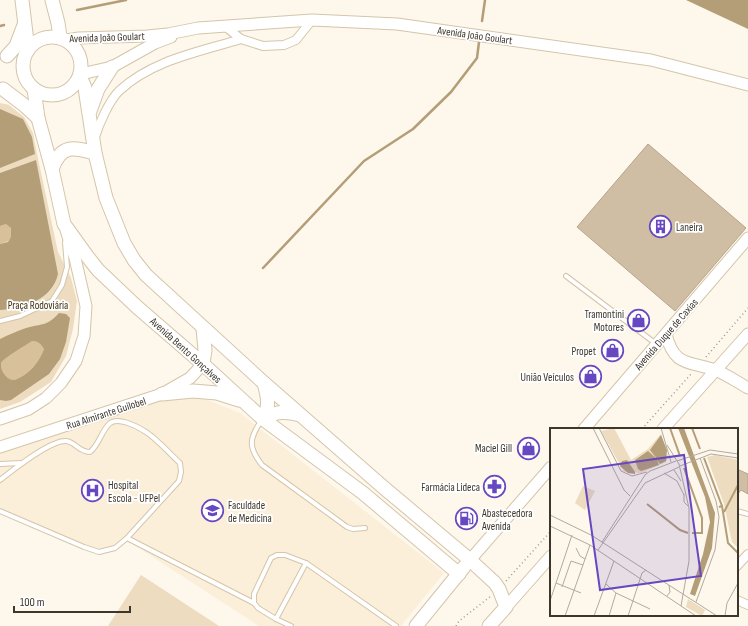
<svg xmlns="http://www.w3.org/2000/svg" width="748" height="626" font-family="'Sofia Sans Condensed',sans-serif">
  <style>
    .built { fill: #fbefd9 }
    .green { fill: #eddcbf }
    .forest { fill: #d7c09a }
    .water { fill: #b49e78; fill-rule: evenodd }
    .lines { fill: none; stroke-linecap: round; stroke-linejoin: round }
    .stream { stroke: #b49e78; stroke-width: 2.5 }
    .building { fill: #cfbea3; stroke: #b5a58a }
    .lane-casing { stroke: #d5c5a9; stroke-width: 6 }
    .street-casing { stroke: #d5c5a9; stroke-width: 10 }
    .secondary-casing { stroke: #d5c5a9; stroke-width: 13 }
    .primary-casing { stroke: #d5c5a9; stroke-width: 15 }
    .path { stroke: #9f988d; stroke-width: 1.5; stroke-dasharray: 1 3; stroke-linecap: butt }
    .lane { stroke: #fff; stroke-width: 4 }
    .street { stroke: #fff; stroke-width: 8 }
    .secondary { stroke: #fff; stroke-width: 11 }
    .primary { stroke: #fff; stroke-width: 13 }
    .labels { text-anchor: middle; stroke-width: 3.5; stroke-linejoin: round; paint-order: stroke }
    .street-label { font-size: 11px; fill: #3d362b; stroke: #fff }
    .poi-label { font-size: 11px; fill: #3d362b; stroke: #fff; text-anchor: end }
    .park-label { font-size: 11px; fill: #413010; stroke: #fff }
    .inset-river { fill: none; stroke: #b49e78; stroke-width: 2 }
    .inset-road { fill: none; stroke: #b1aa9f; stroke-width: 1 }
    .view { fill: #6848c1; fill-opacity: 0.15; stroke: #6848c1; stroke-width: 2 }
    .inset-edge { fill: none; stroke: #3d362b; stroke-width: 2 }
  </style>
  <rect width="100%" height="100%" fill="#fef7ec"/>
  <!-- built -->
  <path class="built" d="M200 397 240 413 444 573 401 626H259L125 539 115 548 99 552 0 511V450L161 398Z"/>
  <!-- green -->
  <g class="green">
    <path d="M0 103 9 105 24 117 33 133 37 154 58 252 71 278 77 301 73 329 66 356 51 382 20 402 0 409Z"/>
    <path d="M141 575 219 626H108Z"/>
  </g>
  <!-- forest -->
  <g class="forest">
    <path d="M6 224 11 228V238L8 241 0 244V226Z"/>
    <path d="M32 341C38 341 41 344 44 349 40 361 28 374 17 379 9 383 0 372 1 363 5 357 25 346 32 341Z"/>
  </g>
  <!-- water -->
  <g class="water">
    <path d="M686 0H748V29Z"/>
    <path d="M0 109 23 119 32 137 35 154 0 168Z"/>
    <path d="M36 160 58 274C52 300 24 308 1 310H0V244L8 242 11 237V228L6 224 0 226V173Z"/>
    <path d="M59 313 66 314 70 318 66 342 60 359 49 374 11 400 6 401 0 400V339C8 335 17 331 26 328 43 323 46 327 59 313ZM32 341C38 341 41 344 44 349 40 361 29 374 17 379 9 383 0 372 1 363 5 357 25 346 32 341Z"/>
  </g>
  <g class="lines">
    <!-- stream -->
    <g class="stream">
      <path d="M77 10 126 0"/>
      <path d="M482 21 485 0"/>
      <path d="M0 26 4 25"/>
      <path d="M263 268 364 161 413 129 451 92 477 58 479 42"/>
    </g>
  </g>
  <!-- building -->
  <g class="building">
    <path d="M648 144 746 228 675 311 577 227Z"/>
    <path d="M737 469 748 474V494L741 490 737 495Z"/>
  </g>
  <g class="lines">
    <defs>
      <g id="lane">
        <path d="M566 276 655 343"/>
        <path d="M0 321 20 316 52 301 62 285 67 267 65 242"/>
        <path d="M261 421C249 439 248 447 262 465L347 527 353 529 365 528"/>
        <path d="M0 464 22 463"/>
        <path d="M0 480C13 470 50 440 66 441 76 442 78 452 90 452 99 445 101 432 109 424 117 416 137 426 146 432 157 439 170 454 180 463L181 472 179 481 127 538"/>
        <path d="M0 511 84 547 99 552 115 548 127 538 254 603"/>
        <path d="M737 511 748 514"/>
        <path d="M276 619 306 563"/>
        <path d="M291 626 276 619 258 608 254 603V594L271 558 277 555H285L306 563 396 626"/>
      </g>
      <g id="street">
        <path d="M226 27 241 39 263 46 284 45 296 40 312 20"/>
        <path d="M95 137C99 124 109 101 119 91 152 60 199 52 241 39"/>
        <path d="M737 566 748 554"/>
        <path d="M737 600 748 605"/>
      </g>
      <g id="secondary">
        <path d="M66 40 79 38 147 36 168 34 198 28 312 20 397 24 651 60 748 85"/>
        <path d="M81 74 112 67 155 43 171 37"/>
        <path d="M666 334C674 367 689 361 715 370 726 374 737 382 748 388"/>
        <path d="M0 419 29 409 46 398 61 383 76 361 84 336 86 306 75 258 66 230"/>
        <path d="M584 429 748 238"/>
        <path d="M663 429 748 334"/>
        <path d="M0 447 162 394 190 378 203 364"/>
        <path d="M470 560 551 467"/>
        <path d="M506 607 551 556"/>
      </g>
      <g id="primary">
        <path d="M22 0 28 50"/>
        <path d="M52 0 58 23 60 37"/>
        <circle cx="52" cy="66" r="29"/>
        <path d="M7 56 16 46 24 25"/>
        <path d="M80 76 85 88 95 153 106 198 124 243 134 260 146 275 264 383 383 487 470 560 495 583 499 589 506 607 489 626"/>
        <path d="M3 89 24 105 38 118"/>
        <path d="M34 89 38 118 52 169 64 224 87 256 98 270 137 307 203 364 263 419 363 493 459 574"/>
        <path d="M90 111 98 89 112 67"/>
        <path d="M52 169C61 144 73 147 95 153"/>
        <path d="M203 364 205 350 203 328"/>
        <path d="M162 394 193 391 217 393 239 400"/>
        <path d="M263 419C276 411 286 411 300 415"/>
        <path d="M263 419C270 405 268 398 264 383"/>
        <path d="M416 626 464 567"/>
      </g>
    </defs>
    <!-- lane casing -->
    <use href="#lane" class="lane-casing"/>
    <!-- street casing -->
    <use href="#street" class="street-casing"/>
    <!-- secondary casing -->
    <use href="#secondary" class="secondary-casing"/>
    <!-- primary casing -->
    <use href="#primary" class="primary-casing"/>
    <!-- path -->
    <g class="path">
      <path d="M706 357 748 308"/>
      <path d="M642 429 691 374"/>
      <path d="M506 581 551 531"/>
      <path d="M456 626 459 621 491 596"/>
    </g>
    <!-- lane -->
    <use href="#lane" class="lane"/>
    <!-- street -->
    <use href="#street" class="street"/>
    <!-- secondary -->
    <use href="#secondary" class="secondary"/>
    <!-- primary -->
    <use href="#primary" class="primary"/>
  </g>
  <!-- icons -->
  <defs>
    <symbol id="building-ring" viewBox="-11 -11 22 22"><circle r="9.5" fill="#fff" stroke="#6848c1" stroke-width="1.5"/><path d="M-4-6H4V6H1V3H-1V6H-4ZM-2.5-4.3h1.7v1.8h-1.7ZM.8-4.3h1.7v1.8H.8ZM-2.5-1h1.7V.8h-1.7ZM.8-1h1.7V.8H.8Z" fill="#6848c1"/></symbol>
    <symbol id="shop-ring" viewBox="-11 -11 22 22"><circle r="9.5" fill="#fff" stroke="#6848c1" stroke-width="1.5"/><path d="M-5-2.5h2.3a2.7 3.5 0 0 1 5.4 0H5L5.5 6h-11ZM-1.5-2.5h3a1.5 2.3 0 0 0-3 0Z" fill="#6848c1"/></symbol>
    <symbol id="pharmacy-ring" viewBox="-11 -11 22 22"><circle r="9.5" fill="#fff" stroke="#6848c1" stroke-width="1.5"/><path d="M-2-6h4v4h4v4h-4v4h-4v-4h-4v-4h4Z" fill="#6848c1"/></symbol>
    <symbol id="hospital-ring" viewBox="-11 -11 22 22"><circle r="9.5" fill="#fff" stroke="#6848c1" stroke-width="1.5"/><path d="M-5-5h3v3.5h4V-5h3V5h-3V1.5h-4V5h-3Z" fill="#6848c1"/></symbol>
    <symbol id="university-ring" viewBox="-11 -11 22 22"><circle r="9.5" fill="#fff" stroke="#6848c1" stroke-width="1.5"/><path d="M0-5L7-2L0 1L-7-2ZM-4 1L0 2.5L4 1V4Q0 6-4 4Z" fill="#6848c1"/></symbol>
    <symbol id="fuel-ring" viewBox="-11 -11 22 22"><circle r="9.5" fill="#fff" stroke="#6848c1" stroke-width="1.5"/><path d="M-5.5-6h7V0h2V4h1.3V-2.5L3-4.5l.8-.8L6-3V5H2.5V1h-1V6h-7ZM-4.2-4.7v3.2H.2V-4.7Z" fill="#6848c1"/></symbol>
  </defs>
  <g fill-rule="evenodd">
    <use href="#building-ring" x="648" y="214" width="25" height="25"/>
    <use href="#shop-ring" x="626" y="308" width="25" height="25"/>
    <use href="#shop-ring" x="600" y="338" width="25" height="25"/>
    <use href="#shop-ring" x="578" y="364" width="25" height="25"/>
    <use href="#shop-ring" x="516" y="436" width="25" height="25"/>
    <use href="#pharmacy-ring" x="482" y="474" width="25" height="25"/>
    <use href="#hospital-ring" x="80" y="478" width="25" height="25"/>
    <use href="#university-ring" x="200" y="498" width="25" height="25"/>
    <use href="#fuel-ring" x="454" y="506" width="25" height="25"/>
  </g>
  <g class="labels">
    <!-- street labels -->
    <g class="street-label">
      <text transform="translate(475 35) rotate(8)" y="4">Avenida João Goulart</text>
      <text transform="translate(107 37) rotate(-2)" y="4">Avenida João Goulart</text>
      <text transform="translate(666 334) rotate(-49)" y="4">Avenida Duque de Caxias</text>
      <text transform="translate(186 350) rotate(42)" y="4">Avenida Bento Gonçalves</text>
      <text transform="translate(106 413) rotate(-18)" y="4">Rua Almirante Guilobel</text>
    </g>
    <!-- poi labels -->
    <g class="poi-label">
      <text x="676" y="231" text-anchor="start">Laneira</text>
      <text x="624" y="318">Tramontini<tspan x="624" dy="13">Motores</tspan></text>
      <text x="596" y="355">Propet</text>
      <text x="574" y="381">União Veículos</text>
      <text x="512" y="452">Maciel Gill</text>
      <text x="108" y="489" text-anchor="start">Hospital<tspan x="108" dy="13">Escola - UFPel</tspan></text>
      <text x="480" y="491">Farmácia Lideca</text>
      <text x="228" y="509" text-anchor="start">Faculdade<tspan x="228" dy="13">de Medicina</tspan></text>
      <text x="482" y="517" text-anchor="start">Abastecedora<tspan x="482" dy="13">Avenida</tspan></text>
    </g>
    <!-- park labels -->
    <g class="park-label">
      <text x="38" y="309">Praça Rodoviária</text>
    </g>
  </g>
  <!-- overview -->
  <g transform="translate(550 428)">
    <rect width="188" height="188" fill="#fef7ec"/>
    <path d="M64 0 81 32 98 21 111 6 118 28 116 34 91 45 74 44 51 3ZM165 27 188 32V120L182 114 174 76 157 29ZM33 58 45 63 35 82 25 75ZM138 171 155 182 152 188 136 179Z" fill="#eddcbf"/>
    <path d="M128 0H134L165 85 162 120 145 168 140 166 153 126 160 94 155 69ZM111 7 117 22 116 33 110 36 107 32 109 37 91 43 88 41 85 32 98 23 107 31 100 22ZM77 32 85 44V46L78 45 70 38 72 33Z" fill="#b49e78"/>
    <path class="inset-river" d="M120 0 130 28M142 0 150 21M154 30 172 78M134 40 152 90V105H142M97 76 130 102 138 105M169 79 172 78 178 115 188 125M174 84 188 57"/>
    <path class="inset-road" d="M43 0 74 62 80 68M49 0 71 43 82 48 97 44M111 0 121 34M117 17 129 36 139 80V133L131 178M127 33 160 22 188 26M130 38 161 26 188 30M124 42 131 53M114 45 127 53 134 67M134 66V74L138 78M0 87 41 107 167 188M0 98 40 117 146 188M52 114 95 47 100 43 126 33M26 120 30 128 35 131M48 122 95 55 129 39M6 155 31 165M56 156 66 165 100 181M12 159 21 133 33 137M117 168 120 164 119 157M0 173 22 107M146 174 165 122 169 89 166 73 150 30M15 188 40 117M44 188 64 133M59 188 66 165M78 188 92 145 96 142M175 188 177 175 188 155"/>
    <path class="view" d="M134 27 151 148 50 162 33 41Z"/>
    <rect width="188" height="188" class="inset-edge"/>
  </g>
  <!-- scale -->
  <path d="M14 606v6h116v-6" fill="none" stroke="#3d362b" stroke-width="2"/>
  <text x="20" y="606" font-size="12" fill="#3d362b" stroke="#ffffff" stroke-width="3" paint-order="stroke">100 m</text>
</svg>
